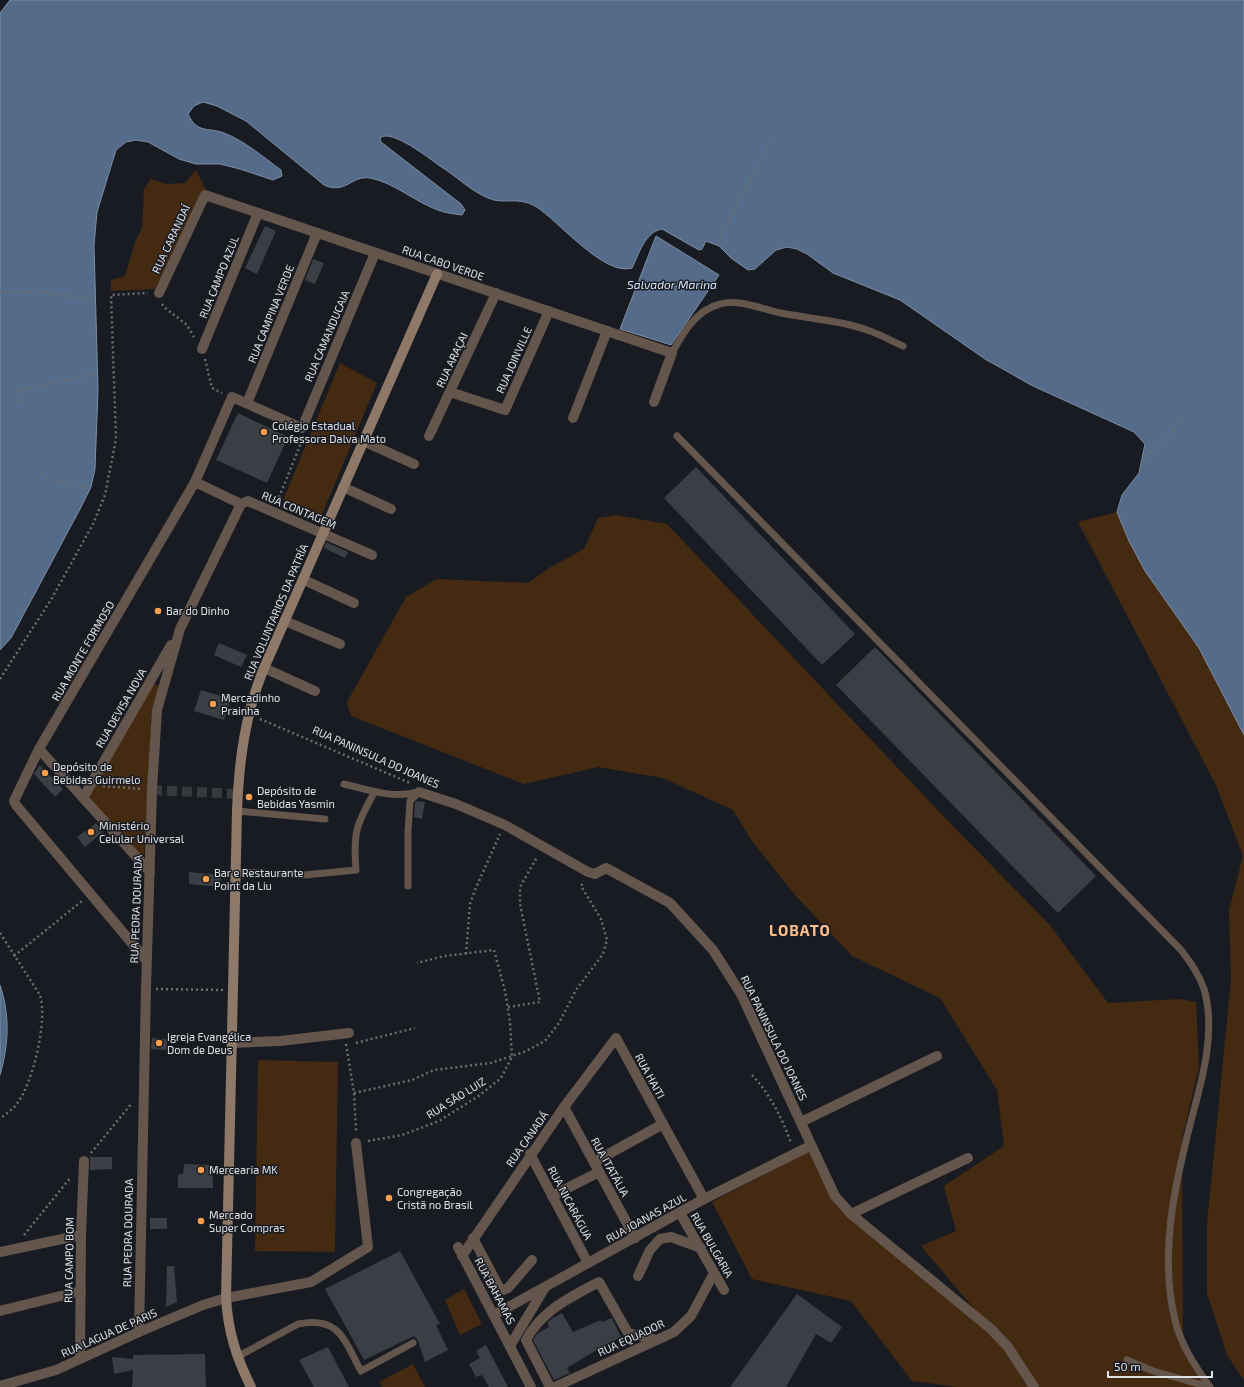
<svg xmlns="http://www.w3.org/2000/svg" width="1244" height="1387" font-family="'Exo 2',sans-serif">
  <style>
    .green { fill: #452a12 }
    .water { fill: #546b89; stroke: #7d8ea5 }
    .building { fill: #3b3f45 }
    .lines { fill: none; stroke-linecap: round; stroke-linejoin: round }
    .street-tunnel { stroke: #36393e; stroke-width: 10; stroke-dasharray: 10 5; stroke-linecap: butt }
    .path { stroke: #6b6e73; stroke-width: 2.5; stroke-dasharray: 2 3; stroke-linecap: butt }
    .lane { stroke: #64564c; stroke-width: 7 }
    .street { stroke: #64564c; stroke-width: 10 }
    .secondary { stroke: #8e7867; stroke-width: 10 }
    .poi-dot { fill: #fa9f4e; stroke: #181b21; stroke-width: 1.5 }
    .labels { text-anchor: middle; stroke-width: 3; stroke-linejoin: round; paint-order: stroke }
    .street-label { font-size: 11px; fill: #dee1e5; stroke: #181b21 }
    .poi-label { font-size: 11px; fill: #dee1e5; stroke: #181b21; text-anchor: start }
    .water-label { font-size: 12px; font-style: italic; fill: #d4e4fa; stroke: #181b21 }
    .district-label { font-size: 15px; font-weight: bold; letter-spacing: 1px; fill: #febe8a; stroke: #181b21 }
  </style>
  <rect width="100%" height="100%" fill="#181b21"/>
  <!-- green -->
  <g class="green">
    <path d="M196 170 206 190 155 289 111 291V280L125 276 135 242 142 228 144 189 151 179 166 184 185 183Z"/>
    <path d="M340 363 377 383 321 517 283 500Z"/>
    <path d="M1117 512 1129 541 1145 571 1199 648 1244 735V1380L1227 1355 1207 1293V1224L1231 980 1229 910 1243 856 1216 785 1078 522Z"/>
    <path d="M616 515 667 524 946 819 1049 924 1108 1003 1179 999 1196 1002 1199 1067 1182 1139 1183 1350 1202 1383V1387H958L912 1381 851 1301 752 1279 712 1202 812 1149 837 1204 1002 1342 921 1246 956 1231 944 1186 1004 1146 997 1090 940 998 852 956 795 895 752 841 733 810 663 778 598 767 524 784 351 716 347 702 406 597 437 579 528 583 549 568 584 549 598 518Z"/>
    <path d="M154 684 160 686 152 708 144 861 87 797Z"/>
    <path d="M258 1060 338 1062 335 1252 255 1251Z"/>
    <path d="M464 1289 482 1324 460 1335 445 1300Z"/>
    <path d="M413 1364 425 1387H382L379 1382Z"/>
  </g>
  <!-- water -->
  <g class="water">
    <path d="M10 0H1244V735L1199 648 1145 571 1129 541 1117 512 1122 495 1139 473 1145 444 1134 432 1033 386 985 359 900 300 833 273 807 254 797 249 787 247 776 250 755 269 748 270 731 258 719 246 706 241 702 249 699 250 662 229C645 232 639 254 632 268 604 277 557 219 535 206 517 196 503 205 488 198 471 191 456 176 440 166 430 159 391 128 380 138L381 142 461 204 465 210 462 215C454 214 445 213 438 210 417 203 393 182 370 178 351 175 346 195 324 185L246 121 217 106 203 102 194 106 188 114C197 134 208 127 224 133 245 141 263 157 281 170L282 176 273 180 240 169 220 164H196L179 159 148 142 136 140 126 142 116 150 97 212 94 245 98 389 95 469 91 487 80 509 11 638 0 650V13Z"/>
    <path d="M656 236 719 275 671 345 620 329Z"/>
    <path d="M0 985C10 1015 9 1044 0 1075Z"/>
  </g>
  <!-- building -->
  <g class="building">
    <path d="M265 226 276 231 257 274 245 268Z"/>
    <path d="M313 259 324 263 315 284 305 280Z"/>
    <path d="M238 413 288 437 267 483 216 460Z"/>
    <path d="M696 467 855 634 822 665 664 498Z"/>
    <path d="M326 542 348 552 345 558 324 548Z"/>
    <path d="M219 643 247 655 241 667 214 655Z"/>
    <path d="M875 647 1096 876 1058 913 836 685Z"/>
    <path d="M201 690 231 699 224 720 194 711Z"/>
    <path d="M40 765 63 789 55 797 34 774Z"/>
    <path d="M417 801 425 802 422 819 414 817 415 803Z"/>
    <path d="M96 823 103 832 85 847 77 837Z"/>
    <path d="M189 872 221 875 220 887 189 884Z"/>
    <path d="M152 1038 167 1039V1050L151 1049Z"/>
    <path d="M90 1157H112V1169L90 1170Z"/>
    <path d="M184 1164 212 1165 213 1188H178V1174H183Z"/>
    <rect x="150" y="1218" width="17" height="11"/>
    <path d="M400 1251 440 1324 436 1325 448 1350 425 1362 418 1341 414 1336 364 1360 325 1289Z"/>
    <path d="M167 1266H174L177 1302 166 1307Z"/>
    <path d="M797 1294 842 1327 831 1343 816 1334 786 1387H730Z"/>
    <path d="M562 1313 573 1332 601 1320 602 1322 612 1318 621 1337 605 1345 567 1368 570 1373 554 1380 533 1340 538 1333 549 1327 547 1323 553 1318Z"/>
    <path d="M486 1345 508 1387H489L482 1375 476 1377 469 1364 480 1358 476 1351Z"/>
    <path d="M328 1347 349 1387H314L299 1360Z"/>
    <path d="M205 1354 206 1387H132L133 1370 114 1374 112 1357 133 1359V1355Z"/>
  </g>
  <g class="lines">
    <!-- street-tunnel -->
    <path class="street-tunnel" d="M152 790 237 794"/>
    <!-- path -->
    <g class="path">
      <path d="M716 245 771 141"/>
      <path d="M0 292H42L95 300"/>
      <path d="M162 304 164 307 187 325 194 337"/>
      <path d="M205 359 212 388 222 393"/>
      <path d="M19 402 17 391 97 373"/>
      <path d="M1143 460 1168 436 1185 415"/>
      <path d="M46 479 91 487"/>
      <path d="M277 502 303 438"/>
      <path d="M0 679 52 598 93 524 105 495 116 439 111 295 148 293"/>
      <path d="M260 719 410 783"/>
      <path d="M103 786 142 789"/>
      <path d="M0 933 40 995C48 1020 33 1084 16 1105 12 1110 5 1114 0 1119"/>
      <path d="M466 954 470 904 475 890 500 834"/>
      <path d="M14 956 82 901"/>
      <path d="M156 989 223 990"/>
      <path d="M508 1007 540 1002 520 904V887L537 857"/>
      <path d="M356 1043 415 1028"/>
      <path d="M346 1044 354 1093 356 1132"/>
      <path d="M752 1075C770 1094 782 1118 791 1143"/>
      <path d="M354 1093 412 1080 434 1070 491 1063 524 1052 545 1041 559 1023 576 990 603 954 607 940 601 919 581 886 584 881"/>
      <path d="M368 1141 402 1135 439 1121 480 1095 501 1078 512 1057 510 1022 505 991 494 950 444 956 417 963"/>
      <path d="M91 1153 132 1103"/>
      <path d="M24 1235 71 1177"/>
    </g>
    <!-- lane -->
    <g class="lane">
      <path d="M672 353C683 333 696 310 720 304 741 298 765 311 786 314 814 319 843 321 870 331 881 335 892 341 903 346"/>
      <path d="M677 436 1181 950C1190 962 1199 974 1204 989 1216 1030 1203 1077 1192 1117 1175 1183 1158 1256 1176 1324 1182 1347 1196 1368 1210 1387"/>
      <path d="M344 784C370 790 392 799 419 792"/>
      <path d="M237 811 325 819"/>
      <path d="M236 872 305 875 356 870C353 833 356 825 374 793"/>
      <path d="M408 886V832L410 801 419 792"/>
      <path d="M237 1357 298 1324C340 1316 344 1340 361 1371L413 1343"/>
      <path d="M1127 1360 1153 1371 1210 1387"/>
    </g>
    <!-- street -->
    <g class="street">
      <path d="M159 293 205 195 672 353 654 402"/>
      <path d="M202 349 258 213"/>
      <path d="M450 392 505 410 549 311"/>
      <path d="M247 403 317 233"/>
      <path d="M573 418 607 331"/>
      <path d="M429 436 496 293"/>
      <path d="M363 441 414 464"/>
      <path d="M195 482 241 504 248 501 372 555"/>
      <path d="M343 487 391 509"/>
      <path d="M304 580 354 603"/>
      <path d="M285 621 340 644"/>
      <path d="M264 668 315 691"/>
      <path d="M39 749 150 872"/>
      <path d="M419 792 456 804 505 825 588 872 595 874 606 868 670 903 713 950 741 994 835 1196 851 1214 991 1329 1008 1347 1034 1387"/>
      <path d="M83 798 171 645"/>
      <path d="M146 960 16 805 14 801 39 749 195 482 232 397 302 428 375 253"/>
      <path d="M232 1043 280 1041 349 1033"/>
      <path d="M564 1107 635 1238"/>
      <path d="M801 1122 937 1056"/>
      <path d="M530 1154 588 1263"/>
      <path d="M594 1162 663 1124"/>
      <path d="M552 1196 599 1172"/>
      <path d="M680 1213 724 1290"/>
      <path d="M851 1214 968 1158"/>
      <path d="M473 1238 500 1289 503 1290 508 1288 532 1260"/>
      <path d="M458 1247 531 1387"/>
      <path d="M0 1252 81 1235"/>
      <path d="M462 1256 564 1107 616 1038 704 1199"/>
      <path d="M638 1276 650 1250 660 1239 671 1237 701 1248"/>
      <path d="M0 1311 81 1291"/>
      <path d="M494 1315 704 1199 810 1146"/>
      <path d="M139 1332 146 989 152 790 157 710 180 629 241 504"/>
      <path d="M510 1346 544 1289"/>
      <path d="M80 1359 81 1235 84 1161"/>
      <path d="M0 1386 56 1370 139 1332 203 1305 226 1298 311 1282 368 1247 356 1143"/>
      <path d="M550 1387 526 1340C542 1310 571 1297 599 1282L628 1333 657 1340"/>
      <path d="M555 1387 674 1332 691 1316 714 1273"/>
    </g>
    <!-- secondary -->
    <path class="secondary" d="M251 1387C236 1357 228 1331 226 1298L237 811C239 761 245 714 264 668L437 274"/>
  </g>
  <!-- markers -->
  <g class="poi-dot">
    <circle cx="264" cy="432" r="4"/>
    <circle cx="158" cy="611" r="4"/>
    <circle cx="213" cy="704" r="4"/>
    <circle cx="45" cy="773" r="4"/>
    <circle cx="249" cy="797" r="4"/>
    <circle cx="91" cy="832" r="4"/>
    <circle cx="206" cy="879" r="4"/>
    <circle cx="159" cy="1043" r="4"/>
    <circle cx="201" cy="1170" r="4"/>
    <circle cx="389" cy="1198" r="4"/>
    <circle cx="201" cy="1221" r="4"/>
  </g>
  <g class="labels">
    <!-- street labels -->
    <g class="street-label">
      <text transform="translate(171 239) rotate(-65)" y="4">RUA CARANDAÍ</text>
      <text transform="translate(443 263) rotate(19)" y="4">RUA CABO VERDE</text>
      <text transform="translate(219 277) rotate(-68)" y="4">RUA CAMPO AZUL</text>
      <text transform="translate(271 314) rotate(-68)" y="4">RUA CAMPINA VERDE</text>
      <text transform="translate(327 336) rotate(-67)" y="4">RUA CAMANDUCAIA</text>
      <text transform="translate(452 360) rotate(-65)" y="4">RUA ARAÇAI</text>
      <text transform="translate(514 360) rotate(-66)" y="4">RUA JOINVILLE</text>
      <text transform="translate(299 510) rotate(23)" y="4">RUA CONTAGEM</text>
      <text transform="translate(276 612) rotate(-67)" y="4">RUA VOLUNTARIOS DA PATRÍA</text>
      <text transform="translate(83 651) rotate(-60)" y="4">RUA MONTE FORMOSO</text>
      <text transform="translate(121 708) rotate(-60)" y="4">RUA DEVISA NOVA</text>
      <text transform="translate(376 757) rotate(24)" y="4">RUA PANINSULA DO JOANES</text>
      <text transform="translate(136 909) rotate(-88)" y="4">RUA PEDRA DOURADA</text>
      <text transform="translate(774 1038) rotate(64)" y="4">RUA PANINSULA DO JOANES</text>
      <text transform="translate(650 1076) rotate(61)" y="4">RUA HAITI</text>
      <text transform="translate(456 1098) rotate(-32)" y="4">RUA SÃO LUIZ</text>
      <text transform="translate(527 1139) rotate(-55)" y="4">RUA CANADÁ</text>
      <text transform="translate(610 1167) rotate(61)" y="4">RUA ITATÁLIA</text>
      <text transform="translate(570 1203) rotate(62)" y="4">RUA NICARÁGUA</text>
      <text transform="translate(646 1218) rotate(-29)" y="4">RUA JOANAS AZUL</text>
      <text transform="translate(128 1233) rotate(-89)" y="4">RUA PEDRA DOURADA</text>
      <text transform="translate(712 1245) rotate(60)" y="4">RUA BULGARIA</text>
      <text transform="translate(69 1260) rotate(-89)" y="4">RUA CAMPO BOM</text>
      <text transform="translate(495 1291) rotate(62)" y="4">RUA BAHAMAS</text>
      <text transform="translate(109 1333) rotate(-24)" y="4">RUA LAGUA DE PARIS</text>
      <text transform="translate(631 1338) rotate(-25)" y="4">RUA EQUADOR</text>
    </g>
    <!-- poi labels -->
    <g class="poi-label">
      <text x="272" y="430">Colégio Estadual<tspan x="272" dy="13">Professora Dalva Mato</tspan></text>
      <text x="166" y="615">Bar do Dinho</text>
      <text x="221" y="702">Mercadinho<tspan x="221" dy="13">Prainha</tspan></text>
      <text x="53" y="771">Depósito de<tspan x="53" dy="13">Bebidas Guirmelo</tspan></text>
      <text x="257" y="795">Depósito de<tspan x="257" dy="13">Bebidas Yasmin</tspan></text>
      <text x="99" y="830">Ministério<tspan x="99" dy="13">Celular Universal</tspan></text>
      <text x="214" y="877">Bar e Restaurante<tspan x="214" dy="13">Point da Liu</tspan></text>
      <text x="167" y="1041">Igreja Evangélica<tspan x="167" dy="13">Dom de Deus</tspan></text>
      <text x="209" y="1174">Mercearia MK</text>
      <text x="397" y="1196">Congregação<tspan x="397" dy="13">Cristã no Brasil</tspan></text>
      <text x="209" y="1219">Mercado<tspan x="209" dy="13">Super Compras</tspan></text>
    </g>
    <!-- water labels -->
    <g class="water-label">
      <text x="672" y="289">Salvador Marina</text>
    </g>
    <!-- district labels -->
    <g class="district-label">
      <text x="800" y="936">LOBATO</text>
    </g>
  </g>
  <!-- scale -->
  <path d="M1108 1371v6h104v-6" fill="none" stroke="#dee1e5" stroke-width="2"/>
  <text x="1114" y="1371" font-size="12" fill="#dee1e5" stroke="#181b21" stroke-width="3" paint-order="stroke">50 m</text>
</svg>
